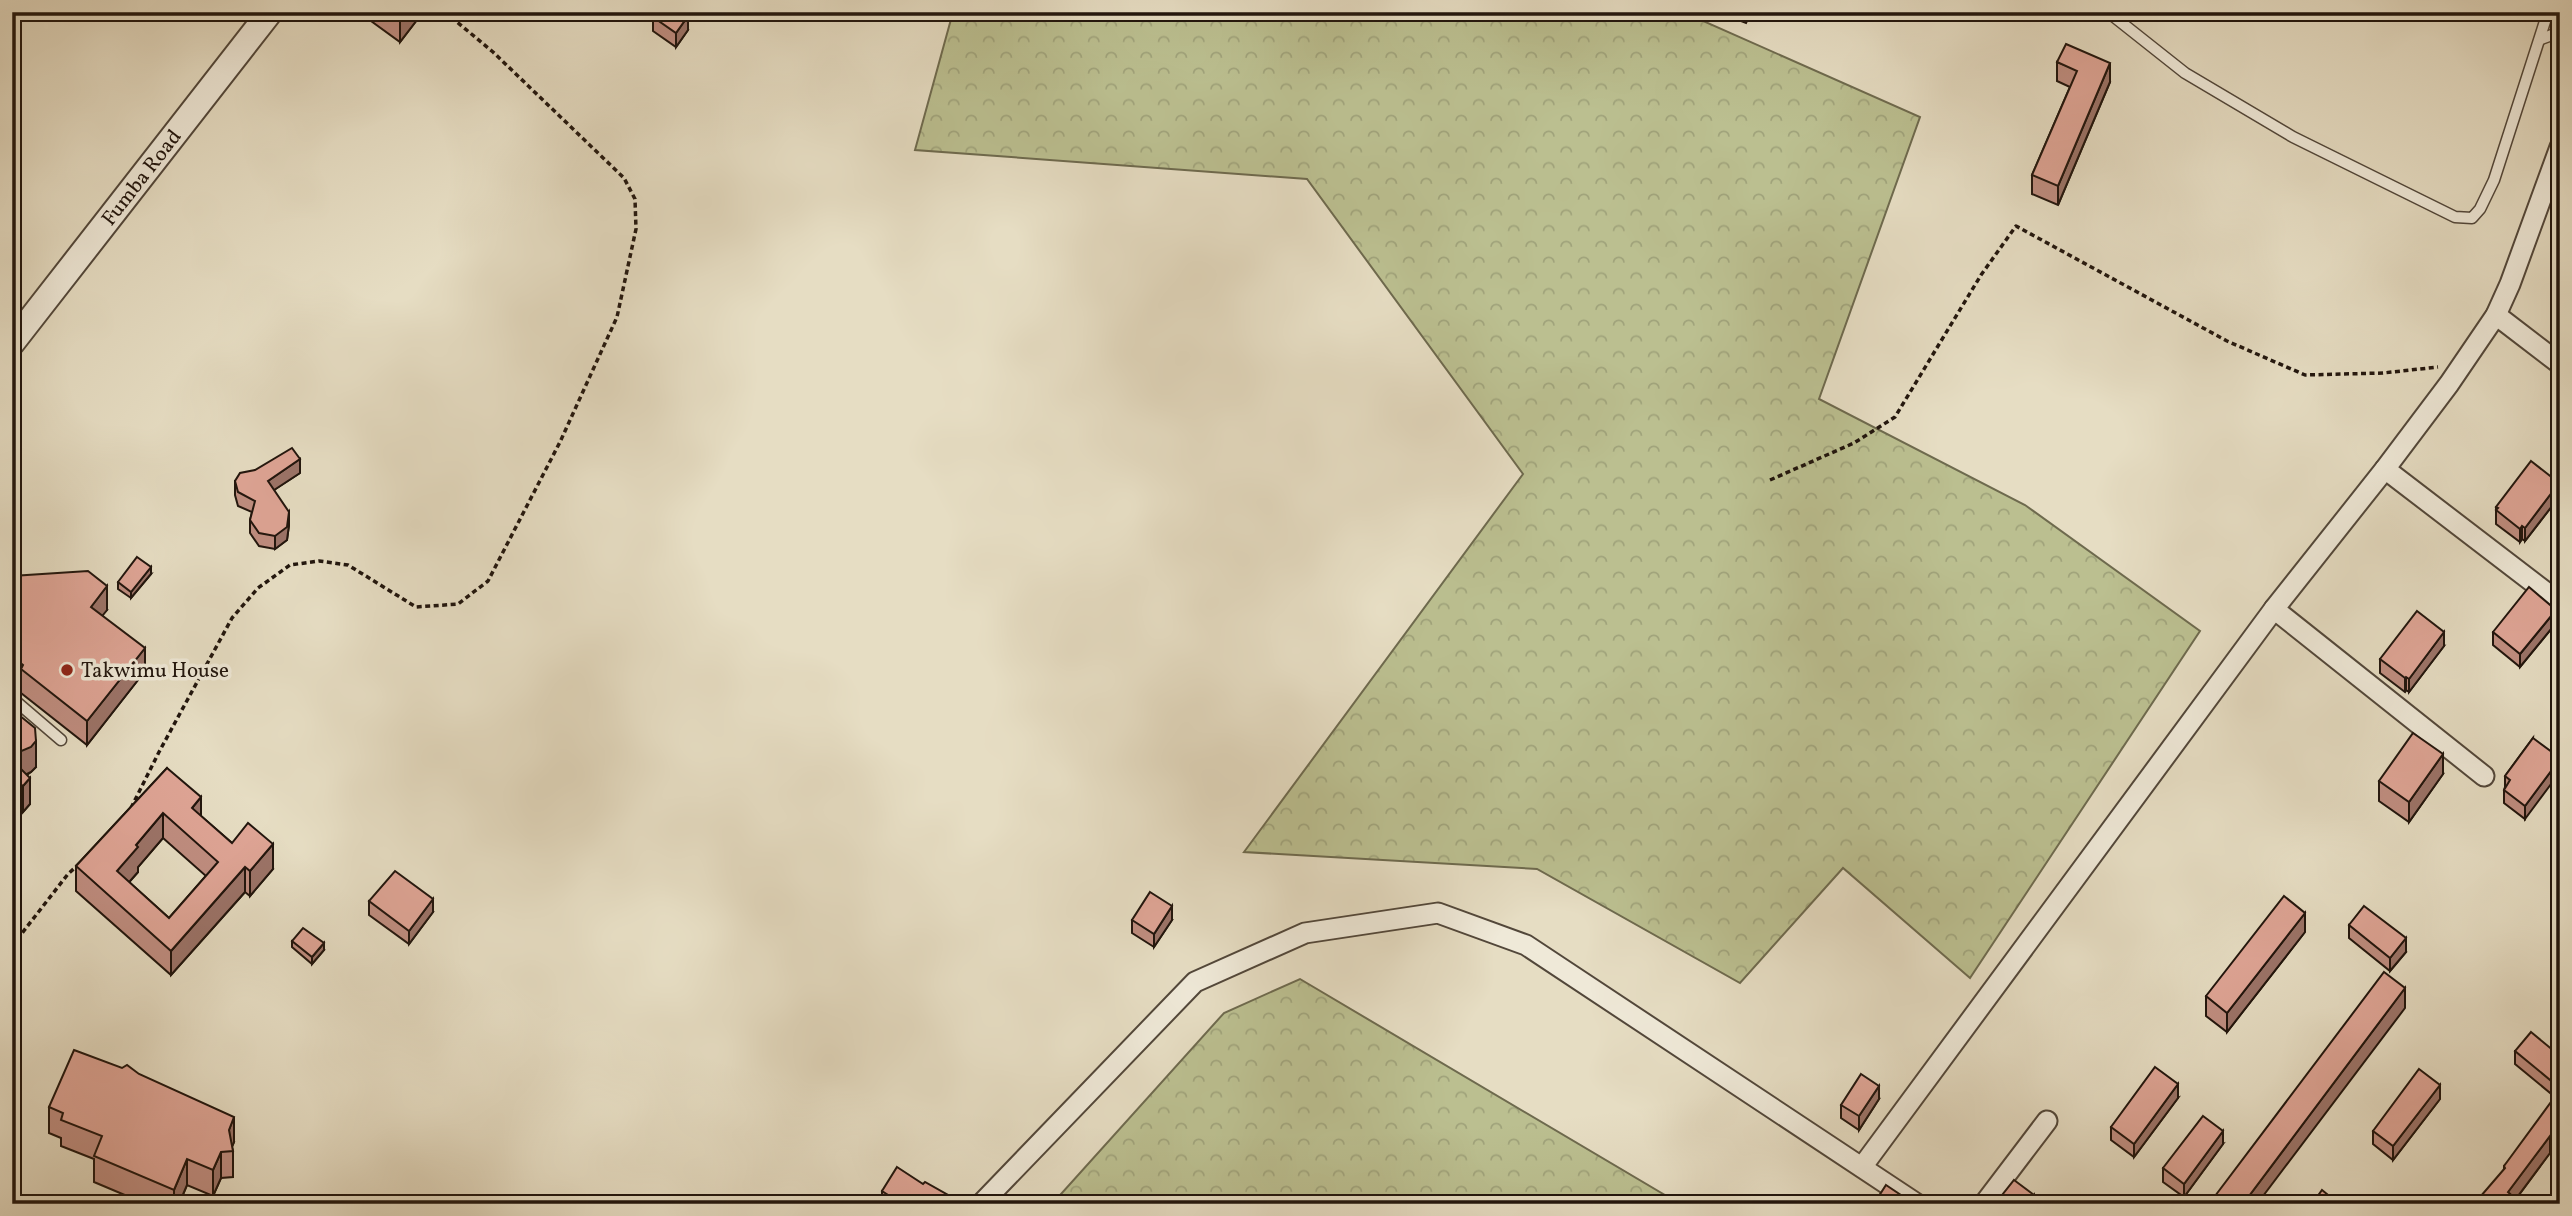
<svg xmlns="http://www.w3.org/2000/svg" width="2572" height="1216" font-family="Vollkorn,serif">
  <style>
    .forest { fill: url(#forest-crowns); stroke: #6e6a4e; stroke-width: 2 }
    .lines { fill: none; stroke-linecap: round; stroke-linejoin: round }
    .service-casing { stroke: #52473a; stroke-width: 13 }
    .minor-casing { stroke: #52473a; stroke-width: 23 }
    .tertiary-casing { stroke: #52473a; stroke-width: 28 }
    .path { stroke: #21150d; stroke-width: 3.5; stroke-dasharray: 5 3.5; stroke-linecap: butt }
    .service { stroke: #efe9d8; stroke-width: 10 }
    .minor { stroke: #efe9d8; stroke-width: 19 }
    .tertiary { stroke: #efe9d8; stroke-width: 24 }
    .wall { fill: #c08e81; stroke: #21150d; stroke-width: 2; fill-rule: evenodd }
    .shaded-wall { fill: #9c7469; stroke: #21150d; stroke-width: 2 }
    .building { fill: #dfa596; stroke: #21150d; stroke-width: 2; fill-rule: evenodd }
    .poi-dot { fill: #8f2418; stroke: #efe9d8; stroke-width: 2.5 }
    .labels { text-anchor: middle; stroke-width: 7; stroke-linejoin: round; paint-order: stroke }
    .street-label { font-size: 21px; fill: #21150d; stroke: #efe9d8 }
    .poi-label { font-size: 21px; fill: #21150d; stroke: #efe9d8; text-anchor: start }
  </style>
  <defs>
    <pattern id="forest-crowns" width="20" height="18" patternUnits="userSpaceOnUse" patternTransform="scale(1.75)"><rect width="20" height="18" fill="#bbbf90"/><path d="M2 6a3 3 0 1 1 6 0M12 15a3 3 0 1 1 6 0" fill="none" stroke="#a0a37b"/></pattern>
  </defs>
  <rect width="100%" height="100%" fill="#e6ddc3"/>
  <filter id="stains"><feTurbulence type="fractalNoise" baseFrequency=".00286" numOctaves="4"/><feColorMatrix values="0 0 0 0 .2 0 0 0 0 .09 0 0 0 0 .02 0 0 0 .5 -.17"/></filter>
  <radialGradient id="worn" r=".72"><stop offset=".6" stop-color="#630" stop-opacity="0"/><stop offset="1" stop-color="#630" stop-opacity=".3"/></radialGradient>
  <!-- forest -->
  <g class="forest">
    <path d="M953 12H1683L1920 117 1819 399 2025 505 2200 631 1970 978 1843 868 1740 983 1537 869 1244 852 1523 474 1307 179 915 150Z"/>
    <path d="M1300 979 1680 1204H1052L1224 1013Z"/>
  </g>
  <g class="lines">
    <defs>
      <g id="service">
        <path d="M2108 12 2185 73 2293 137 2455 217 2472 218 2480 209 2494 180 2548 12"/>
        <path d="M2541 39 2560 32"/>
        <path d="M12 698 61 740"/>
      </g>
      <g id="minor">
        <path d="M2496 315 2560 364"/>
        <path d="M2385 469 2560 603"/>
        <path d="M2274 609 2484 776"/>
        <path d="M1862 1167 2274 609 2385 469 2449 384 2496 315 2510 284 2560 147"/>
        <path d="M981 1204 1195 982 1305 933 1438 913 1526 945 1917 1204"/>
        <path d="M1984 1204 2047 1121"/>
      </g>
      <g id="tertiary">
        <path id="s1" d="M12 343 270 12"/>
      </g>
    </defs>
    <!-- service casing -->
    <use href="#service" class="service-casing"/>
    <!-- minor casing -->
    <use href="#minor" class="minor-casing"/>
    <!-- tertiary casing -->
    <use href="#tertiary" class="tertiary-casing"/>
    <!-- path -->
    <g class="path">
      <path d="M1770 480 1854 443 1895 417 1981 275 2016 226 2227 341 2305 375 2383 373 2438 367"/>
      <path d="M131 808 159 752 232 618 258 588 290 565 319 561 348 565 416 607 458 604 488 581 560 442 617 317 636 229 635 199 624 178 493 52 451 17"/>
      <path d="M12 946 68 874 79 864"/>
    </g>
    <!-- service -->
    <use href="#service" class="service"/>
    <!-- minor -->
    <use href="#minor" class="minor"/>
    <!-- tertiary -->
    <use href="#tertiary" class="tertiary"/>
  </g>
  <!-- wall -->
  <g class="wall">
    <path d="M371 12H423L400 42 371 21Z"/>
    <path d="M1718 12H1750L1746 23Z"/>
    <path d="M653 17 688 30 676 47 653 31Z"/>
    <path d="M2057 62 2110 82 2058 205 2032 194V175L2070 87 2057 81Z"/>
    <path d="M300 473 274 490 289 525 287 540 275 549 259 546 250 533V520L252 512 238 506 235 495V481Z"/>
    <path d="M2559 497 2525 541 2522 539 2520 542 2496 524V507Z"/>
    <path d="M151 574 131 598 118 589V582Z"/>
    <path d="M12 576 107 610 102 615 145 671 87 745 21 693V687L12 680Z"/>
    <path d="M2556 623 2520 667 2493 645V632Z"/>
    <path d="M2444 646 2409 692 2406 690 2405 692 2380 673V659Z"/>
    <path d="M12 713 36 767 31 772 27 775 30 804 23 812 12 804Z"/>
    <path d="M2533 738 2525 819 2504 803V790L2505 787V776Z"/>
    <path d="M167 768 201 816 232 843 273 869 250 896 245 892 171 975 76 891V866ZM163 838 206 876 169 918 129 882 138 872V867Z"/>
    <path d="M2443 774 2409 822 2379 801V781Z"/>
    <path d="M369 901 433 912 409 944 369 915Z"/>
    <path d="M1132 920H1172L1154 947 1132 933Z"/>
    <path d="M2349 925 2406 952 2390 971 2349 938Z"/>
    <path d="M2305 932 2227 1032 2206 1016V996Z"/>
    <path d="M292 941 324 950 312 964 292 947Z"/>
    <path d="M2515 1051 2560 1056 2555 1097 2515 1064Z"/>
    <path d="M2178 1098 2134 1157 2111 1140V1127Z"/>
    <path d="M1879 1099 1859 1130 1841 1118V1105Z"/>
    <path d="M2440 1099 2393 1160 2373 1144V1131Z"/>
    <path d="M49 1107 234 1142 232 1147 233 1151V1177L221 1178 213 1196 187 1185 179 1204H146L94 1182V1159L61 1146V1138L49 1133Z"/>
    <path d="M2560 1109 2556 1158 2550 1153 2516 1199V1204L2504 1170V1166Z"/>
    <path d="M2223 1144 2184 1197 2163 1182V1168Z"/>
    <path d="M882 1191 948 1204H884L882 1202Z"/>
  </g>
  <!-- shaded-wall -->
  <g class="shaded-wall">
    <path d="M403 12H423L400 42V16Z"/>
    <path d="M1746 12H1750L1746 23Z"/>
    <path d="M688 16V30L676 47V33Z"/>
    <path d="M2110 63V82L2058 205V186Z"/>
    <path d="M300 459V473L268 494V481Z"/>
    <path d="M2559 483V497L2525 541V528Z"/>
    <path d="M289 512V525L287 540 275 549V536Z"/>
    <path d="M2522 526V539L2520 542V529Z"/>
    <path d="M151 567V574L131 598V592Z"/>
    <path d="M107 586V610L91 630V607Z"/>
    <path d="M2556 610V623L2520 667V654Z"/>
    <path d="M2444 632V646L2409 692V679Z"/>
    <path d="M145 648V671L87 745V721Z"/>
    <path d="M2406 677V690L2405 692V678Z"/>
    <path d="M36 741V767L31 772 15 780 12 778V755Z"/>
    <path d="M2443 754V774L2409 822V802Z"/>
    <path d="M2560 759V772L2525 819V806Z"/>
    <path d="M30 778V804L23 812V786Z"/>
    <path d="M201 797V822L192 808Z"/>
    <path d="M163 813V838L138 867V872L117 896V871L136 845Z"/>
    <path d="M273 844V869L250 896V871Z"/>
    <path d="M245 867V892L171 975V951Z"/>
    <path d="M433 899V912L409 944V931Z"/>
    <path d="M1172 906V920L1154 947V934Z"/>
    <path d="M2305 913V932L2227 1032V1013Z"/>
    <path d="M2406 938V952L2390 971V958Z"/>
    <path d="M324 943V950L312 964V957Z"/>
    <path d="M2405 988V1008L2257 1204H2243Z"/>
    <path d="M2560 1078V1092L2555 1097V1084Z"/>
    <path d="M2178 1084V1098L2134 1157V1144Z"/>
    <path d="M2440 1085V1099L2393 1160V1146Z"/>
    <path d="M1879 1086V1099L1859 1130V1116Z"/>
    <path d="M234 1117V1142L230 1151 229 1130Z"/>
    <path d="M2223 1131V1144L2184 1197V1184Z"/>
    <path d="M2550 1136V1153L2512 1204 2508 1192Z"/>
    <path d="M2560 1136V1153L2556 1158V1141Z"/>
    <path d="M221 1152V1178L213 1196V1170Z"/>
    <path d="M187 1159V1185L179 1204H174V1190Z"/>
    <path d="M948 1195V1204H944Z"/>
    <path d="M2034 1195V1204H2027Z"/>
  </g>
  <!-- building -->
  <g class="building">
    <path d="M394 12H403L400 16Z"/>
    <path d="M657 12H682L688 16 676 33 653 17Z"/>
    <path d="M2066 44 2110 63 2058 186 2032 175 2077 71 2057 62Z"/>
    <path d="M292 448 300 459 268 481 289 512 287 527 275 536 259 533 250 520 255 501 238 492 235 481 240 473 255 470Z"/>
    <path d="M2531 461 2559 483 2525 528 2522 526 2520 529 2496 510 2498 508 2496 507Z"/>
    <path d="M137 557 151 567 131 592 118 582Z"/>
    <path d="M88 571 107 586 91 607 145 648 87 721 21 669 23 665 12 656V576Z"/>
    <path d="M2529 587 2556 610 2520 654 2493 632Z"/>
    <path d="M2417 611 2444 632 2409 679 2406 677 2405 678 2380 659Z"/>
    <path d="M14 711 35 728 36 741 31 747 12 755V713Z"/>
    <path d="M2413 733 2443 754 2409 802 2379 781Z"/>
    <path d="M2533 738 2560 758V759L2525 806 2504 790 2510 780 2505 776Z"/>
    <path d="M12 760 30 778 23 786 12 778Z"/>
    <path d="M167 768 201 797 192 808 232 843 248 823 273 844 250 871 245 867 171 951 76 866ZM163 813 218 862 169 918 117 871 138 847 136 845Z"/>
    <path d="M395 871 433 899 409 931 369 901Z"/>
    <path d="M1150 892 1172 906 1154 934 1132 920Z"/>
    <path d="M2284 896 2305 913 2227 1013 2206 996Z"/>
    <path d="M2364 906 2406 938 2390 958 2349 925Z"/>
    <path d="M303 928 324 943 312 957 292 941Z"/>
    <path d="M2384 972 2405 988 2243 1204H2217L2212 1200Z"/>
    <path d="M2531 1032 2560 1056V1078L2555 1084 2515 1051Z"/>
    <path d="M74 1050 122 1068 127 1065 139 1074 234 1117 229 1130 233 1151 221 1152 213 1170 187 1159 174 1190 94 1156 102 1136 61 1120 63 1113 49 1107Z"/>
    <path d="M2155 1067 2178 1084 2134 1144 2111 1127Z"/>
    <path d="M2419 1069 2440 1085 2393 1146 2373 1131Z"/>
    <path d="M1861 1074 1879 1086 1859 1116 1841 1105Z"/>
    <path d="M2551 1102 2560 1109V1136L2556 1141 2550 1136 2508 1192 2516 1199 2512 1204H2474L2505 1168 2504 1166Z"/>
    <path d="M2203 1116 2223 1131 2184 1184 2163 1168Z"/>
    <path d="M897 1167 923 1184 925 1182 948 1195 944 1204H902L882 1191Z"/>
    <path d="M2014 1180 2034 1195 2027 1204H1995Z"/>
    <path d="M1886 1185 1910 1201 1918 1204H1885L1877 1199Z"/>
    <path d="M2322 1190 2339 1204H2312Z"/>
  </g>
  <!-- markers -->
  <circle class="poi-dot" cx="67" cy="670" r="7"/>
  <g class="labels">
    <!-- street labels -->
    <g class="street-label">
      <text dy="7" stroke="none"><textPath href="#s1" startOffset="210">Fumba Road</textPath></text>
    </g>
    <!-- poi labels -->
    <g class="poi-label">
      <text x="81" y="677">Takwimu House</text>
    </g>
  </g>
  <!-- margin -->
  <rect width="2572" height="1216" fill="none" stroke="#e6ddc3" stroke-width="42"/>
  <rect x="14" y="14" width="2544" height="1188" fill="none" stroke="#21150d" stroke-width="3.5"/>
  <rect x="21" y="21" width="2530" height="1174" fill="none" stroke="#21150d" stroke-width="2"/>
  <rect width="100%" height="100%" filter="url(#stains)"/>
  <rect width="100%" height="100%" fill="url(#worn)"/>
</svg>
